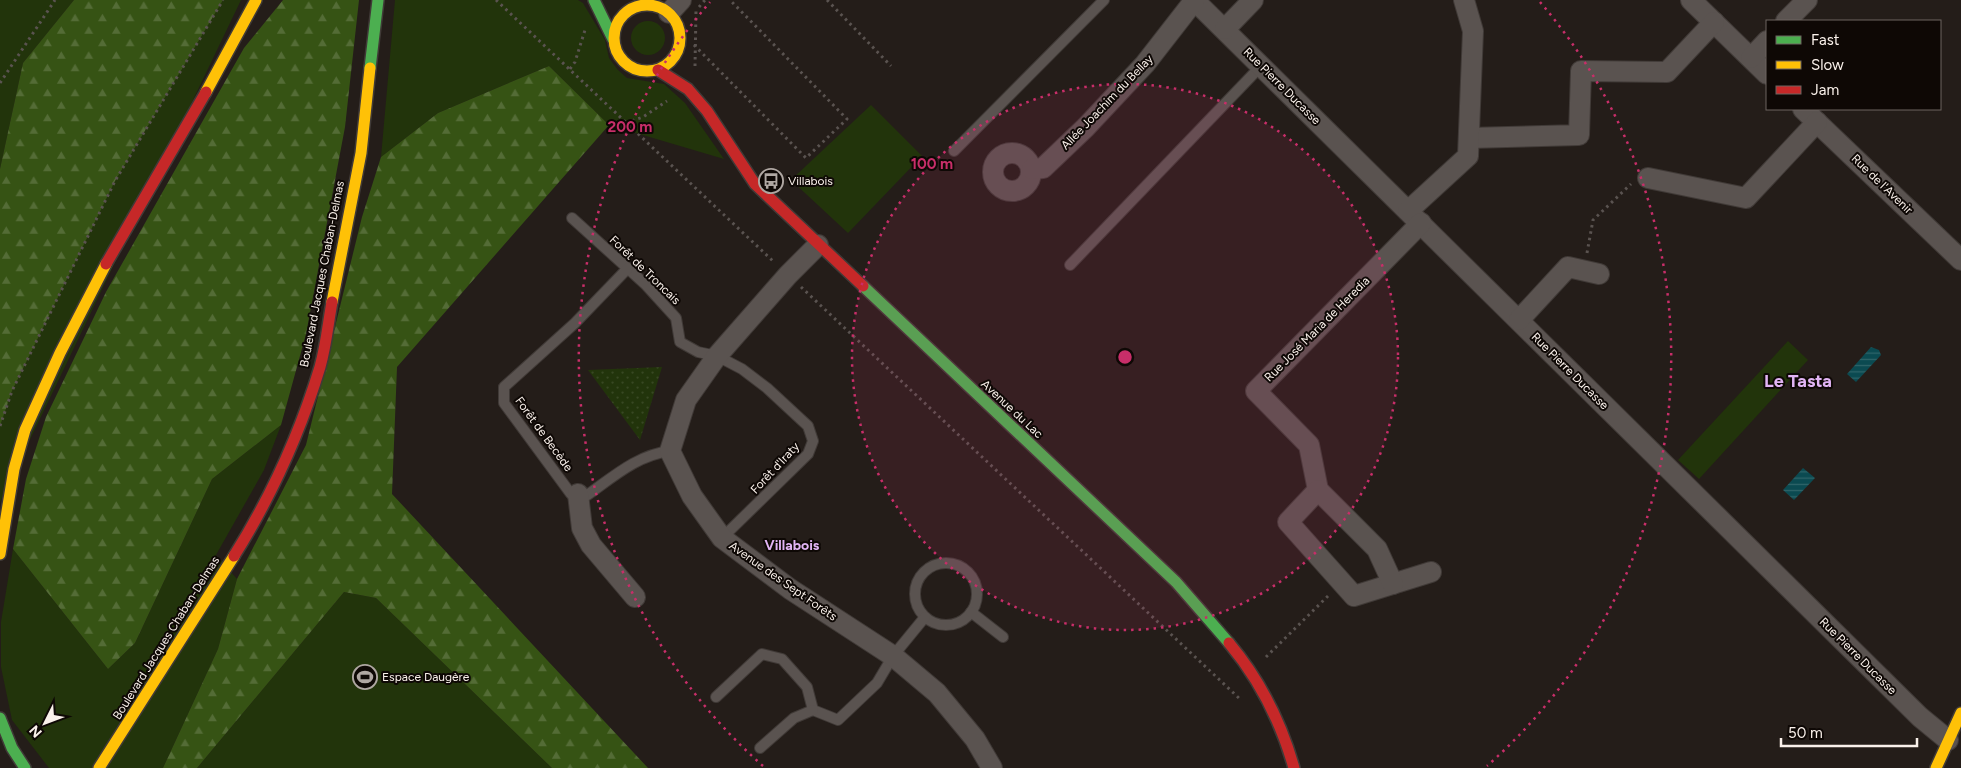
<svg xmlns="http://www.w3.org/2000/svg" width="1961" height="768" font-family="Figtree,sans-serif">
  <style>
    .green { fill: #22340b }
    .forest { fill: url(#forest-firs) }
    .park { fill: url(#park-dots) }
    .water { fill: url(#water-rules) }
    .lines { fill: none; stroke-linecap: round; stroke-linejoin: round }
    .lane-casing { stroke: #403a37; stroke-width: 12 }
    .street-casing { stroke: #403a37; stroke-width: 22 }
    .fast-casing { stroke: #403a37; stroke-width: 14 }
    .slow-casing { stroke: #403a37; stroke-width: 14 }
    .jam-casing { stroke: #403a37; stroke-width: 14 }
    .path { stroke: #5a5350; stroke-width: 3; stroke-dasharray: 2.5 4; stroke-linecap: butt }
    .lane { stroke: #5a5350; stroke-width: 10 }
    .street { stroke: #5a5350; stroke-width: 20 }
    .fast { stroke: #4caf50; stroke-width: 11 }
    .slow { stroke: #ffc107; stroke-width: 11 }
    .jam { stroke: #c62828; stroke-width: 11 }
    .ring { fill: none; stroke: #c82e69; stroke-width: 2.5; stroke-dasharray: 2.5 5 }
    .labels { text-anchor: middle; stroke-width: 4; stroke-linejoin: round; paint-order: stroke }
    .street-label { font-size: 12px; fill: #faf1eb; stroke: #0e0805 }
    .poi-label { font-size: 12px; fill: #faf1eb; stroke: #0e0805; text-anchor: start }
    .neighbourhood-label { font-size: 14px; font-weight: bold; fill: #e1b4f4; stroke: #0e0805 }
    .district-label { font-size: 18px; font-weight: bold; fill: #e1b4f4; stroke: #0e0805 }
    .centre { fill: #c82e69; stroke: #0e0805; stroke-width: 2.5 }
    .ring-label { font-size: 15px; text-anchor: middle; font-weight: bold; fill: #c82e69; stroke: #0e0805; stroke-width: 4; stroke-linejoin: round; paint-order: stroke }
  </style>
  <defs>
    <pattern id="forest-firs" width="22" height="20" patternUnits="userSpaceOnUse" patternTransform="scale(1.25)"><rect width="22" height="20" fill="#365314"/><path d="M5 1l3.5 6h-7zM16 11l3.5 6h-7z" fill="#546c36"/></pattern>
    <pattern id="park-dots" width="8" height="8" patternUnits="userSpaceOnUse" patternTransform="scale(1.25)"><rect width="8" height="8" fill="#22340b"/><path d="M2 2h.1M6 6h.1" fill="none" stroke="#384823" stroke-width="1.8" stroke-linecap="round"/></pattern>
    <pattern id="water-rules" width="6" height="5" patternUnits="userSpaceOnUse" patternTransform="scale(1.25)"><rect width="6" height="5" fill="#0b4a51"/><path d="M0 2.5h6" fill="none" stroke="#2f656a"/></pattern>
  </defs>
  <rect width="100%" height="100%" fill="#241d19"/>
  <!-- green -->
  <g class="green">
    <path d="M0 0H74L23 63 0 169Z"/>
    <path d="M223 0H241L0 502V426L12 391 115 181Z"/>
    <path d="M395 0H578L583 3 605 40 609 58 618 70 627 78 664 84 685 103 724 159 609 125 549 66 438 113 381 157Z"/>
    <circle cx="648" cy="38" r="17"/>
    <path d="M871 105 922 156 848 233 791 180Z"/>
    <path d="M1788 341 1808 360 1699 479 1678 460Z"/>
    <path d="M281 425 264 470 216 555 237 579 218 649 163 768H49L12 720 1 667V622L13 549 108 669 135 643 212 479Z"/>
    <path d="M344 592 376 598 552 768H197Z"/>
  </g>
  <!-- forest -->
  <g class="forest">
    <path d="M74 0H223L115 181 12 391 0 426V169L23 63Z"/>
    <path d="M283 0H359L345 127 306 334 281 425 212 479 135 643 108 669 13 549 26 479 46 417 106 292 244 48Z"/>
    <path d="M549 66 609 125 397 367 392 494 648 768H552L376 598 344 592 197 768H163L218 649 237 579 306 445 362 217 381 157 438 113Z"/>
  </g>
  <!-- park -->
  <path class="park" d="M662 367 640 440 588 370Z"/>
  <!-- water -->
  <g class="water">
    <path d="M1871 347 1879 350 1881 355 1856 382 1847 374Z"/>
    <path d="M1803 468 1815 478 1794 500 1783 490Z"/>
  </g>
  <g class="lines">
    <defs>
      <g id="lane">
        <path d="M954 151 1104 0"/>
        <path d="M572 218 645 284 676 318 680 342 698 352 717 356 742 369 767 388 808 426 813 441 808 454 722 538"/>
        <path d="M1070 265 1261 66"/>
        <path d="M628 268 575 323 504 387V403L571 494 586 496C613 477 637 455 670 451"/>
        <circle cx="946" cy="594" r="31"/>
        <path d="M971 612 1003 637"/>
        <path d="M716 697 762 654 782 659 807 687 813 710 838 720 877 683 893 656 925 617"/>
        <path d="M760 748 794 718 813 710"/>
      </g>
      <g id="street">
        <path d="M1194 0 1920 717 1948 740"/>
        <path d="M1691 0 1767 74"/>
        <path d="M669 13 681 0"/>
        <path d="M1786 21 1807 0"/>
        <path d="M1225 29 1253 0"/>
        <path d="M1751 58 1767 41"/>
        <path d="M1803 109 1961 260"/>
        <path d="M1469 138 1579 135 1581 71 1667 72 1714 22"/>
        <circle cx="1012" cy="172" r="19"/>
        <path d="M1032 169 1043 168 1086 127 1145 64 1194 1"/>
        <path d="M1648 178 1746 198 1817 122"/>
        <path d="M1408 211 1468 156 1473 31 1464 0"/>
        <path d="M1421 223 1256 391 1309 445 1318 490 1288 522 1354 596 1431 572"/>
        <path d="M818 245 788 275 717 356 686 400 670 451 692 496 722 538 790 589 893 656 937 693 975 739 992 768"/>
        <path d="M1519 320 1568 267 1599 274"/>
        <path d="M1318 490 1377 549 1393 584"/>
        <path d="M578 494 582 528 591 545 635 597"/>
      </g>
      <g id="fast">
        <path d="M594 0 613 39"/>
        <path d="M370 68 378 0"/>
        <path d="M863 286 1176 582 1229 643"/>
        <path d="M0 718 12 748 25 768"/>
      </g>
      <g id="slow">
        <circle cx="647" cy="38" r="33"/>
        <path d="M206 92 256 0"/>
        <path d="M332 302 361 153 370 68"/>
        <path d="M0 554 14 469 25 430 60 353 106 264"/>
        <path d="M99 768 234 556"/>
        <path d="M1936 768 1961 713"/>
      </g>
      <g id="jam">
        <path d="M658 70 688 89 707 111 755 184 863 286"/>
        <path d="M106 264 206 92"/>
        <path d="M234 556C271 497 300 433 320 367 326 346 328 324 332 302"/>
        <path d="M1229 643C1260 680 1281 722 1294 768"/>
      </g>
    </defs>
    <!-- lane casing -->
    <use href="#lane" class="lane-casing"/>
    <!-- street casing -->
    <use href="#street" class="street-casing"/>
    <!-- fast casing -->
    <use href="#fast" class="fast-casing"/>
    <!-- slow casing -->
    <use href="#slow" class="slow-casing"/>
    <!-- jam casing -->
    <use href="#jam" class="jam-casing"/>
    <!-- path -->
    <g class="path">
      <path d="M496 0 774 262"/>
      <path d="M827 0 891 66"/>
      <path d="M699 7 705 0"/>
      <path d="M694 45 806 158 847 119 730 0"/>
      <path d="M695 66 696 10"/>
      <path d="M570 69 575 62 585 30"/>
      <path d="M0 83 55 0"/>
      <path d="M626 123 643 117 667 101"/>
      <path d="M1587 253 1593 220 1631 184"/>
      <path d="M801 287 1241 700"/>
      <path d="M0 426 12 391 115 181 223 0"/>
      <path d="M1266 657 1329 595"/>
    </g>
    <!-- lane -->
    <use href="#lane" class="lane"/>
    <!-- street -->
    <use href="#street" class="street"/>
    <!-- fast -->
    <use href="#fast" class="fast"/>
    <!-- slow -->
    <use href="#slow" class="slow"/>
    <!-- jam -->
    <use href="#jam" class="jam"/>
  </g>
  <!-- distance rings -->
  <circle cx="1125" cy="357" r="273" fill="#c82e69" fill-opacity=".12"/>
  <g class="ring">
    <circle cx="1125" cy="357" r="273"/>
    <path d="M763 766A546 546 0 0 1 710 2M1540 2A546 546 0 0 1 1487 766"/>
  </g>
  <!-- icons -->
  <defs>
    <symbol id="bus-ring" viewBox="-11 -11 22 22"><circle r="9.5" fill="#0e0805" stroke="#afa7a2" stroke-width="1.5"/><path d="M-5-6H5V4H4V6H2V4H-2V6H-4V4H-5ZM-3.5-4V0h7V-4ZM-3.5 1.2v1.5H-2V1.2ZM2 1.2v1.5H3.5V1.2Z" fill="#afa7a2"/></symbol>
    <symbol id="stadium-ring" viewBox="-11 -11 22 22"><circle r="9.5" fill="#0e0805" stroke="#afa7a2" stroke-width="1.5"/><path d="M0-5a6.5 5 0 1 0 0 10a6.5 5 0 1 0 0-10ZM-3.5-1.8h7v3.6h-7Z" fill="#afa7a2"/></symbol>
  </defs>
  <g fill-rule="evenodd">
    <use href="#bus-ring" x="757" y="167" width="28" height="28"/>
    <use href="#stadium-ring" x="351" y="663" width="28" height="28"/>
  </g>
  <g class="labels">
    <!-- street labels -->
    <g class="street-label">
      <text transform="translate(1282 86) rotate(45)" y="4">Rue Pierre Ducasse</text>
      <text transform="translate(1107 102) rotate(-46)" y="4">Allée Joachim du Bellay</text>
      <text transform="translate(1882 184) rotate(44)" y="4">Rue de l'Avenir</text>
      <text transform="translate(645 270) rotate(44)" y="4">Forêt de Troncais</text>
      <text transform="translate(322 274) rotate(-79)" y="4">Boulevard Jacques Chaban-Delmas</text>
      <text transform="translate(1317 329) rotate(-45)" y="4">Rue José Maria de Heredia</text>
      <text transform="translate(1570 371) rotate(45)" y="4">Rue Pierre Ducasse</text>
      <text transform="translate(1012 409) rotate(43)" y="4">Avenue du Lac</text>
      <text transform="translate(544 434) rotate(54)" y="4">Forêt de Becède</text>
      <text transform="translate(775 468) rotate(-47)" y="4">Forêt d'Iraty</text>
      <text transform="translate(783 581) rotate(35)" y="4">Avenue des Sept Forêts</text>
      <text transform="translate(166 638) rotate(-58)" y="4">Boulevard Jacques Chaban-Delmas</text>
      <text transform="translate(1858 656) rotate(45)" y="4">Rue Pierre Ducasse</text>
    </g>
    <!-- poi labels -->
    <g class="poi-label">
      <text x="788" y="185">Villabois</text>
      <text x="382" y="681">Espace Daugère</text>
    </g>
    <!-- neighbourhood labels -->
    <g class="neighbourhood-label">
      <text x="792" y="550">Villabois</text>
    </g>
    <!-- district labels -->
    <g class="district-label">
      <text x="1798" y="387">Le Tasta</text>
    </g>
  </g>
  <circle cx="1125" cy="357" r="8" class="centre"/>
  <g class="ring-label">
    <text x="630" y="132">200 m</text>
    <text x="932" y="169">100 m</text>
  </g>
  <!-- legend -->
  <rect x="1766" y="20" width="175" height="90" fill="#0e0805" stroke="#6c6561"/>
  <rect x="1776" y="36" width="25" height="8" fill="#4caf50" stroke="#6c6561"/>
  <text x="1811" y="45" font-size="15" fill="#faf1eb">Fast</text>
  <rect x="1776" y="61" width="25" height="8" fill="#ffc107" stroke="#6c6561"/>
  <text x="1811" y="70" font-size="15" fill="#faf1eb">Slow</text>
  <rect x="1776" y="86" width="25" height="8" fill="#c62828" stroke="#6c6561"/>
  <text x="1811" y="95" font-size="15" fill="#faf1eb">Jam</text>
  <!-- north arrow -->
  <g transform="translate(45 723) rotate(228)" stroke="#0e0805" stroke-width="4" paint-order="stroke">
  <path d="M0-4L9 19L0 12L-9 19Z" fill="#faf1eb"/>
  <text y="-8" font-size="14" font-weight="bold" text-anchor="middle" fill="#faf1eb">N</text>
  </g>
  <!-- scale -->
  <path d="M1781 738v8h136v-8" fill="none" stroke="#faf1eb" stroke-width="2.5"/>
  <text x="1788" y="738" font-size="15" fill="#faf1eb" stroke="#0e0805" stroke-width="4" paint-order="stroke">50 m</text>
</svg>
